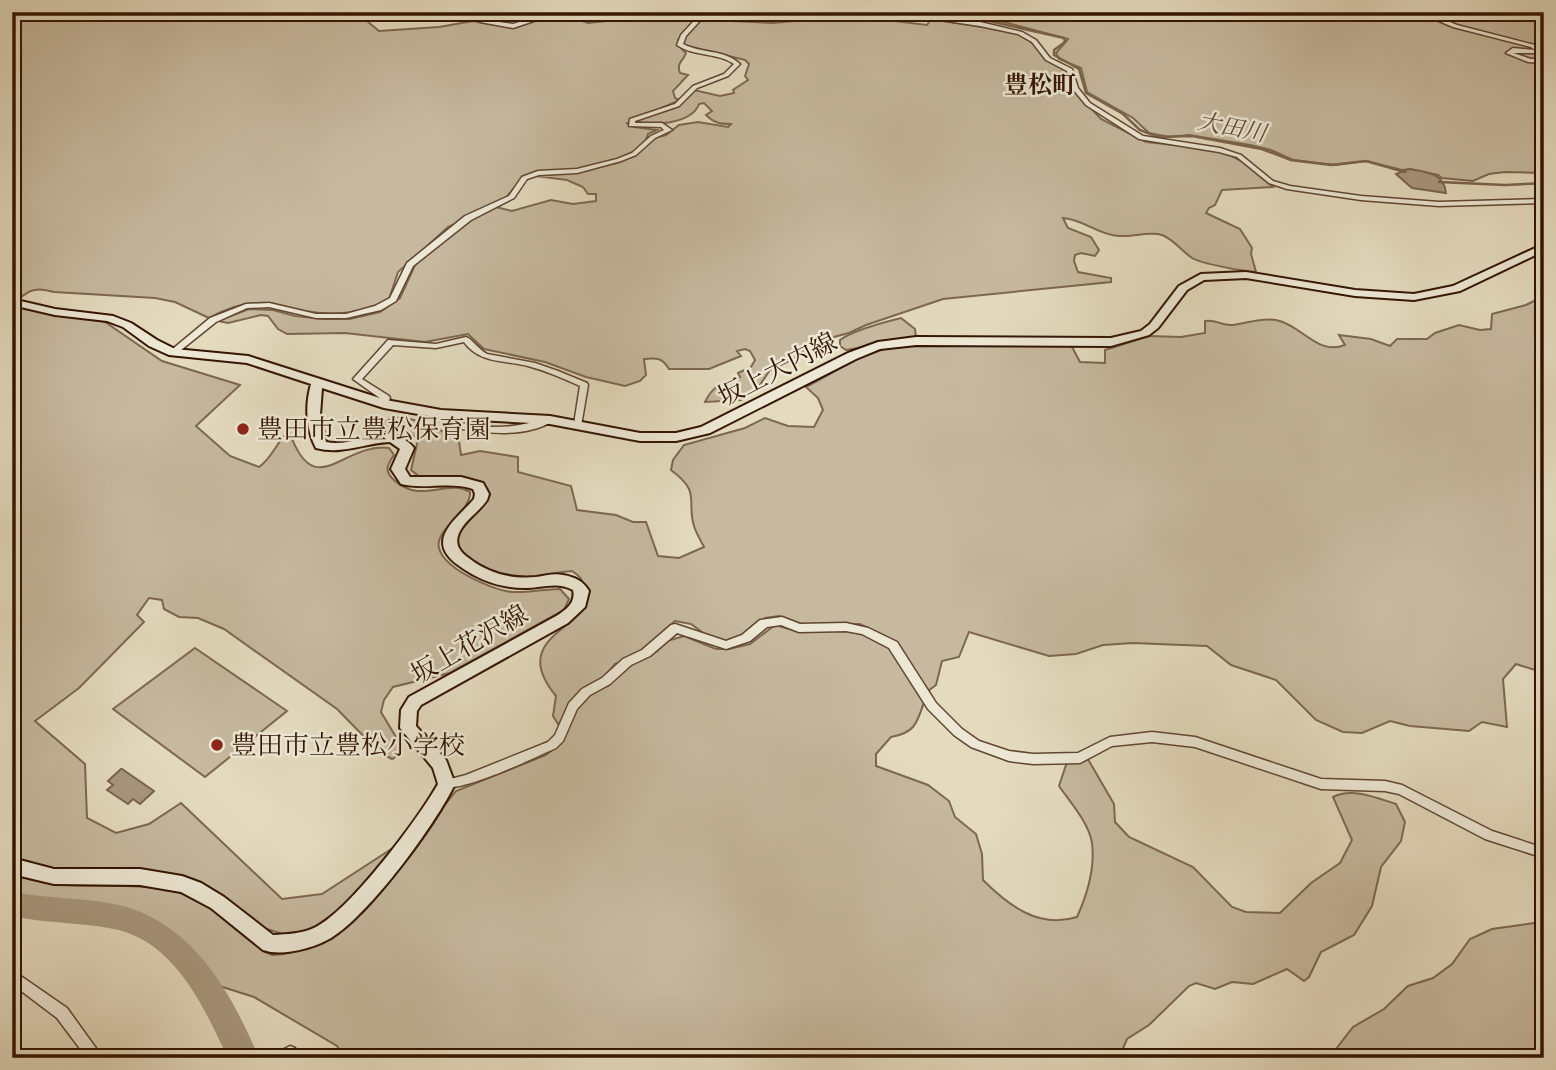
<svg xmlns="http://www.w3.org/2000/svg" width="1556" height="1070" font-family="'IM FELL French Canon','Noto Serif JP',serif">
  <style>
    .green { fill: #c6b99f; stroke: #7d6750; stroke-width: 2 }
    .water { fill: #a8987f; stroke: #7a644d; stroke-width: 2 }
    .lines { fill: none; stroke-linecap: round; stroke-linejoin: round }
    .stream { stroke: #7a644d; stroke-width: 2.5 }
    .river { fill: #a8987f; fill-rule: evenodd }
    .minor-casing { stroke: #604631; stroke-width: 3 }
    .secondary-casing { stroke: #341502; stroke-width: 4 }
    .minor { fill: #ede8d5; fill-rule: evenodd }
    .secondary { fill: #ede8d5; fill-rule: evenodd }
    .poi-dot { fill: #8f2418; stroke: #ede8d5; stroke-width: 2.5 }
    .labels { text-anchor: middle; stroke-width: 5; stroke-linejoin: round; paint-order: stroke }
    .far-water-label { font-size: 23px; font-style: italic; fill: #624934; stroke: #ede8d5 }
    .far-quarter-label { font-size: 24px; font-weight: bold; fill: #341502; stroke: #ede8d5 }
    .street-label { font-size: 26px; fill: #341502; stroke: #ede8d5 }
    .poi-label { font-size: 26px; fill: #341502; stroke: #ede8d5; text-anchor: start }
  </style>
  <rect width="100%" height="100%" fill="#e4dbbf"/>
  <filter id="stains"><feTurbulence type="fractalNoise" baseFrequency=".00286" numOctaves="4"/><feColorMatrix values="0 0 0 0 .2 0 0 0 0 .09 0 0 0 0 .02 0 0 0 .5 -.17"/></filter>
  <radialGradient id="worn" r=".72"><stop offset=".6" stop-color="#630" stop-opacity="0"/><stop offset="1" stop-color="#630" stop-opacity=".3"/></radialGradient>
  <!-- green -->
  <g class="green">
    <path d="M12 12H356L379 31 439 27 473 21 506 27 533 19 571 17 588 23 627 19 649 12H703L678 40V45L686 53C683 62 676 62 680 73L688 75 673 91 675 98 680 100 627 123 634 127 657 130 648 134C644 156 597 166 578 169 561 173 541 168 524 176L504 200 448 227 406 265 398 272 389 299C364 314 332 316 304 311 287 308 273 301 255 303 239 304 223 310 209 318L175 302 155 298 54 292C38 287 29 289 18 300L12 299Z"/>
    <path d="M707 12H731V21L772 23 853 16 927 25 931 19 1008 31 1021 35 1035 45 1046 60 1068 72 1087 104 1101 119 1146 142 1204 148 1228 154 1245 163 1273 187 1222 190 1215 205 1209 208 1206 213 1240 229 1252 248 1251 254 1256 272C1243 271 1202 264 1192 258 1182 251 1173 239 1162 235 1150 231 1132 237 1119 236 1098 235 1083 219 1063 218L1068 228 1091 237 1099 250 1095 256 1081 253 1075 255 1074 261 1078 272 1111 278V282L943 299 866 325 849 333 811 343 798 357 770 370 758 388 741 400 705 402C713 385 723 382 740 377L738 373 751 367 755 360 750 351 745 349 737 351 741 356 709 369H669C662 357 656 358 644 359L646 375 640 381 625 386 586 377 545 362 484 349 468 334 425 342 345 333 287 334 278 329 268 316 261 315 228 323 218 321 249 309 273 310 295 316 324 319H350L380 312 400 298 415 265 461 225 496 207 512 211 551 200 573 204 596 201V194H588L583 187 567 180 536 176 577 172 617 163 635 155 654 138 666 135 679 125 698 122 728 127 731 124C720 124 714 123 706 115L712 111 704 103 699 104C692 124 651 127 634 121L679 105 694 90 720 96 734 93 733 90 748 80 745 76 749 64 745 60 683 45 684 37Z"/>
    <path d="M985 12H1544V61L1531 60 1511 54 1515 51 1531 53 1536 51 1513 49 1507 53 1530 61 1544 62V173L1505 172 1489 174 1473 181 1442 178 1438 175 1410 169 1402 170 1366 161 1336 165 1293 160 1271 150 1250 145 1189 135 1169 137 1149 133 1133 118 1087 92 1081 68 1059 59 1056 53 1068 39 985 17Z"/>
    <path d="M1544 296V673L1516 664 1503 679 1507 727 1482 722 1469 731 1410 726 1390 721 1362 733 1343 732 1316 720 1276 680 1231 665 1207 646 1133 643 1103 645 1076 654 1049 656 969 632 959 657 942 661 936 685 928 691 891 639 860 624H801L779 616 765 618 736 641 725 642 706 635 691 624 675 621 639 654 615 664 560 727 553 716 556 696C504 633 598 629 585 588 582 579 580 576 572 571 552 572 533 579 512 579 499 578 489 571 477 565 436 542 467 521 488 498V490C466 468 447 481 420 477L411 470 417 444 416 437C398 425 385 430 366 437 391 410 404 415 435 428 444 432 451 434 459 441L461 455 480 451 518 457V472L571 486 577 510 616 515 633 522H646L658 556 679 558 704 547C701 541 696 533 694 526 686 500 702 493 671 470L673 460 684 445 745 428 765 418 788 426 814 427 823 410 818 398 806 387 857 359 887 348 958 343 1012 346 1071 345 1080 362 1105 363V350L1149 336 1181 337 1205 333V321C1216 319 1222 326 1232 325 1246 324 1260 317 1276 320 1302 325 1317 356 1345 345L1339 335 1371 339 1390 346 1397 339H1427L1435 333 1459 325 1480 330 1491 329 1492 314 1526 305Z"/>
    <path d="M12 304 105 322 162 361 240 385 196 426 230 456 259 467C273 457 275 444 289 431 315 505 342 442 389 448L394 455C387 465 384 471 394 480 421 505 446 478 470 492 471 507 448 523 441 536 425 562 491 590 512 592 528 593 544 589 560 589L569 599 564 610 450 673 393 687 384 700 381 712 399 742V755L392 759 380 753 337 709 224 629 198 618 179 617 164 609 162 600 149 598 137 615 144 622 79 688 35 721 85 764 87 818 116 833 149 824 181 803 282 899 322 894 399 844 345 905 316 926 298 934H283L257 926 205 888 32 866 12 857Z"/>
    <path d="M901 318 915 329 916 338 846 350 840 346V340C852 331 885 322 901 318Z"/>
    <path d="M775 625 800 632 827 629 857 632 871 637 891 649 924 702C917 723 915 733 891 737L876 754V766L928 785 949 801 955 817 976 834 982 854 983 880C1009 906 1039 929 1077 917 1087 895 1095 867 1092 843 1089 823 1070 802 1059 786L1066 765 1075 755 1085 754 1114 804 1115 822 1129 837 1193 867 1232 907 1246 912 1280 913 1311 883 1340 863 1352 840 1333 797C1352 787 1377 798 1396 804L1405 822 1401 841 1381 867 1372 906 1354 935 1321 952 1309 977 1304 981 1287 969 1253 984 1232 982 1215 989 1196 983 1189 986 1149 1025 1127 1039 1119 1058H344L337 1046 254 997 213 984 191 950 136 915 103 906 30 902 12 897V873C71 899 141 872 200 900 220 910 245 936 264 951L272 955 284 954 314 945 346 924 456 791 546 755 558 745 579 702 590 693 608 686 620 671 657 651 667 641 684 636 716 649H729L750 644Z"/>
    <path d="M195 648 287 711 205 777 113 709Z"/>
    <path d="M1544 919V1058H1319L1336 1049 1353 1027 1384 1009 1408 986 1433 978 1452 964 1470 939 1492 929 1541 922Z"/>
  </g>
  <!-- water -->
  <g class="water">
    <path d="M1409 169C1427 172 1444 173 1446 193L1412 188 1396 174Z"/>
    <path d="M121 769H122L154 791 140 804 133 799 128 804 107 790 113 785 108 781Z"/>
  </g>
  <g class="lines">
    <!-- stream -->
    <g class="stream">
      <path d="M981 12 989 21 1064 38 1065 42 1054 50V55L1079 69 1086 93 1123 114 1140 130 1158 137 1192 136 1262 149 1291 160 1331 165 1366 161 1405 172"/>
      <path d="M1439 182 1505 185 1544 183"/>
    </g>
    <!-- river -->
    <path class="river" d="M12 892C47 899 84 897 119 905 193 923 231 992 259 1058H228C205 1010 177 945 119 930 84 922 47 924 12 916Z"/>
    <defs>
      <g id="minor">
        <path d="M419 12H470L484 20 513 24 551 12H561L513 28 480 22 466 15 422 14Z"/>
        <path d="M702 12H708L686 36 683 44C702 54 724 49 740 64L728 76 697 88 679 106 635 121V123H662L672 130 655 138 636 155 621 161 577 173 539 175 527 179 514 198 471 220 413 266 396 301 381 310 346 318H316L269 307 247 308 216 322 176 354H170L169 352 210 318 246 304 269 303 316 314H346L375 306 390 298 407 263 465 216 509 196 522 177 538 171 577 169 617 159 632 153 651 136 664 130 661 127 629 126 630 119 675 104 693 86 724 74 734 64C717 52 694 57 677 45L681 35Z"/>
        <path d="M886 12H903L980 22 1022 32 1036 40 1050 58 1072 69 1078 88 1090 103 1143 136 1220 148 1241 155 1273 181 1290 186 1361 196 1439 202 1544 199V203L1439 206 1361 200 1287 189 1269 183 1237 157 1219 152 1139 139 1086 105 1072 88 1067 71 1046 60 1032 42 1018 34 980 26Z"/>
        <path d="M1418 12H1426L1457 25 1535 45 1541 49 1539 53H1513L1531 59H1544V63L1528 62 1506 53 1513 48 1535 50 1531 47 1453 27Z"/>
        <path d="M466 337C472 339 478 349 487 354L535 363 558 371 587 383 588 385 581 426H575L574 424 580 386C563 378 546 371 528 366 505 360 480 364 464 342L436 348 393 345 362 379 389 396 390 398 387 406H381L380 404 381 399 353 379 388 340 436 344Z"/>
        <path d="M550 417 553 418 554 420C526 440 473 433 442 424L441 422 445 419C485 430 510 430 550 417Z"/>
        <path d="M782 617 800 624 846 623 868 628 897 642 936 703 962 729 979 741 1009 751 1033 754 1078 753 1110 737 1152 732 1195 737 1321 779 1385 781 1402 785 1492 831 1544 848V858L1485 839 1399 794 1385 791 1321 789 1195 747 1152 742 1112 746 1080 763 1033 764 1009 761 971 747 954 735 928 709 889 648 862 634 846 631 799 632 781 625 767 627 750 641 726 649 677 633 650 656 631 665 610 684 590 695 577 709 563 741 556 748C534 758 463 792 443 787L441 784 443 781 466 775 548 742 555 735 569 703 582 689 602 678 623 659 642 650 671 625 675 624 726 641 742 635 760 620Z"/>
        <path d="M12 970 67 1008 103 1058H87L57 1018 12 984Z"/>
        <path d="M290 1046 295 1048 297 1053 295 1058H275L277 1053Z"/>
      </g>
      <path id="secondary" d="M1544 244V251L1460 291 1414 300 1355 296 1246 278 1204 280 1187 290 1158 328 1149 335 1111 346 916 345 880 349 856 359 710 433 676 441H640L550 424 441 418 384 408 322 388 320 415 326 442C356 449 390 418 414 448L405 469 410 477H461L483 483 489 494 487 500C479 512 465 520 459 533 454 545 460 552 470 559 490 574 511 579 536 577 545 576 554 573 563 575 575 577 583 581 589 591L585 607 568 623 421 705 417 711 416 726 446 760 455 784C435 825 370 914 331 938 314 948 282 957 263 950L211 908 181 892 140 885 54 884 12 874V858L54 869H140L182 876 201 883 224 897 273 935C287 934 303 934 316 927 351 909 418 819 438 784L433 768 400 728 401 710 409 697 558 615C567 609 576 602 573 590 558 581 541 588 525 588 500 588 478 580 458 565 424 540 456 520 474 499L475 494 473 489C450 481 425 490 401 484L391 469 400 449 390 442C364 443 343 455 316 448 306 429 305 405 311 384L247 363 169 355 149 346 123 327 107 321 55 315 12 305V299L55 309 113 316 131 323 157 340 175 349 248 356 386 400 441 410 550 416 640 433H676L701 427 848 353 878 342 916 337 1111 338 1141 331 1150 324 1179 286 1201 274 1246 272 1355 290 1414 294 1453 286Z"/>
    </defs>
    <!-- minor casing -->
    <use href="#minor" class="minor-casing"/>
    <!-- secondary casing -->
    <use href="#secondary" class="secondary-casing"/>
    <!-- minor -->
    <use href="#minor" class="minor"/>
    <!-- secondary -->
    <use href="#secondary" class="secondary"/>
  </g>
  <!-- markers -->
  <g class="poi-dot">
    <circle cx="243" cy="429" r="7"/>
    <circle cx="217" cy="745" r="7"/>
  </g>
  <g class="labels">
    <!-- far-water labels -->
    <g class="far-water-label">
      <text transform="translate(1232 127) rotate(11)" y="8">大田川</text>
    </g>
    <!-- far-quarter labels -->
    <g class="far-quarter-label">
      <text x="1040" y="93">豊松町</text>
    </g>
    <!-- street labels -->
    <g class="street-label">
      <text transform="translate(777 369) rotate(-27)" y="9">坂上大内線</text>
      <text transform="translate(469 644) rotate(-30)" y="9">坂上花沢線</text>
    </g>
    <!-- poi labels -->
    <g class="poi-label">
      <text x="257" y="438">豊田市立豊松保育園</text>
      <text x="231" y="754">豊田市立豊松小学校</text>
    </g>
  </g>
  <!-- margin -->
  <rect width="1556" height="1070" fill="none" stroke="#e4dbbf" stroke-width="42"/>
  <rect x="14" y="14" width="1528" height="1042" fill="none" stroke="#341502" stroke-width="3.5"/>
  <rect x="21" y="21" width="1514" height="1028" fill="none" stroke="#341502" stroke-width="2"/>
  <rect width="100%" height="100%" filter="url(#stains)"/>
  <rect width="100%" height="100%" fill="url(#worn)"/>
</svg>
